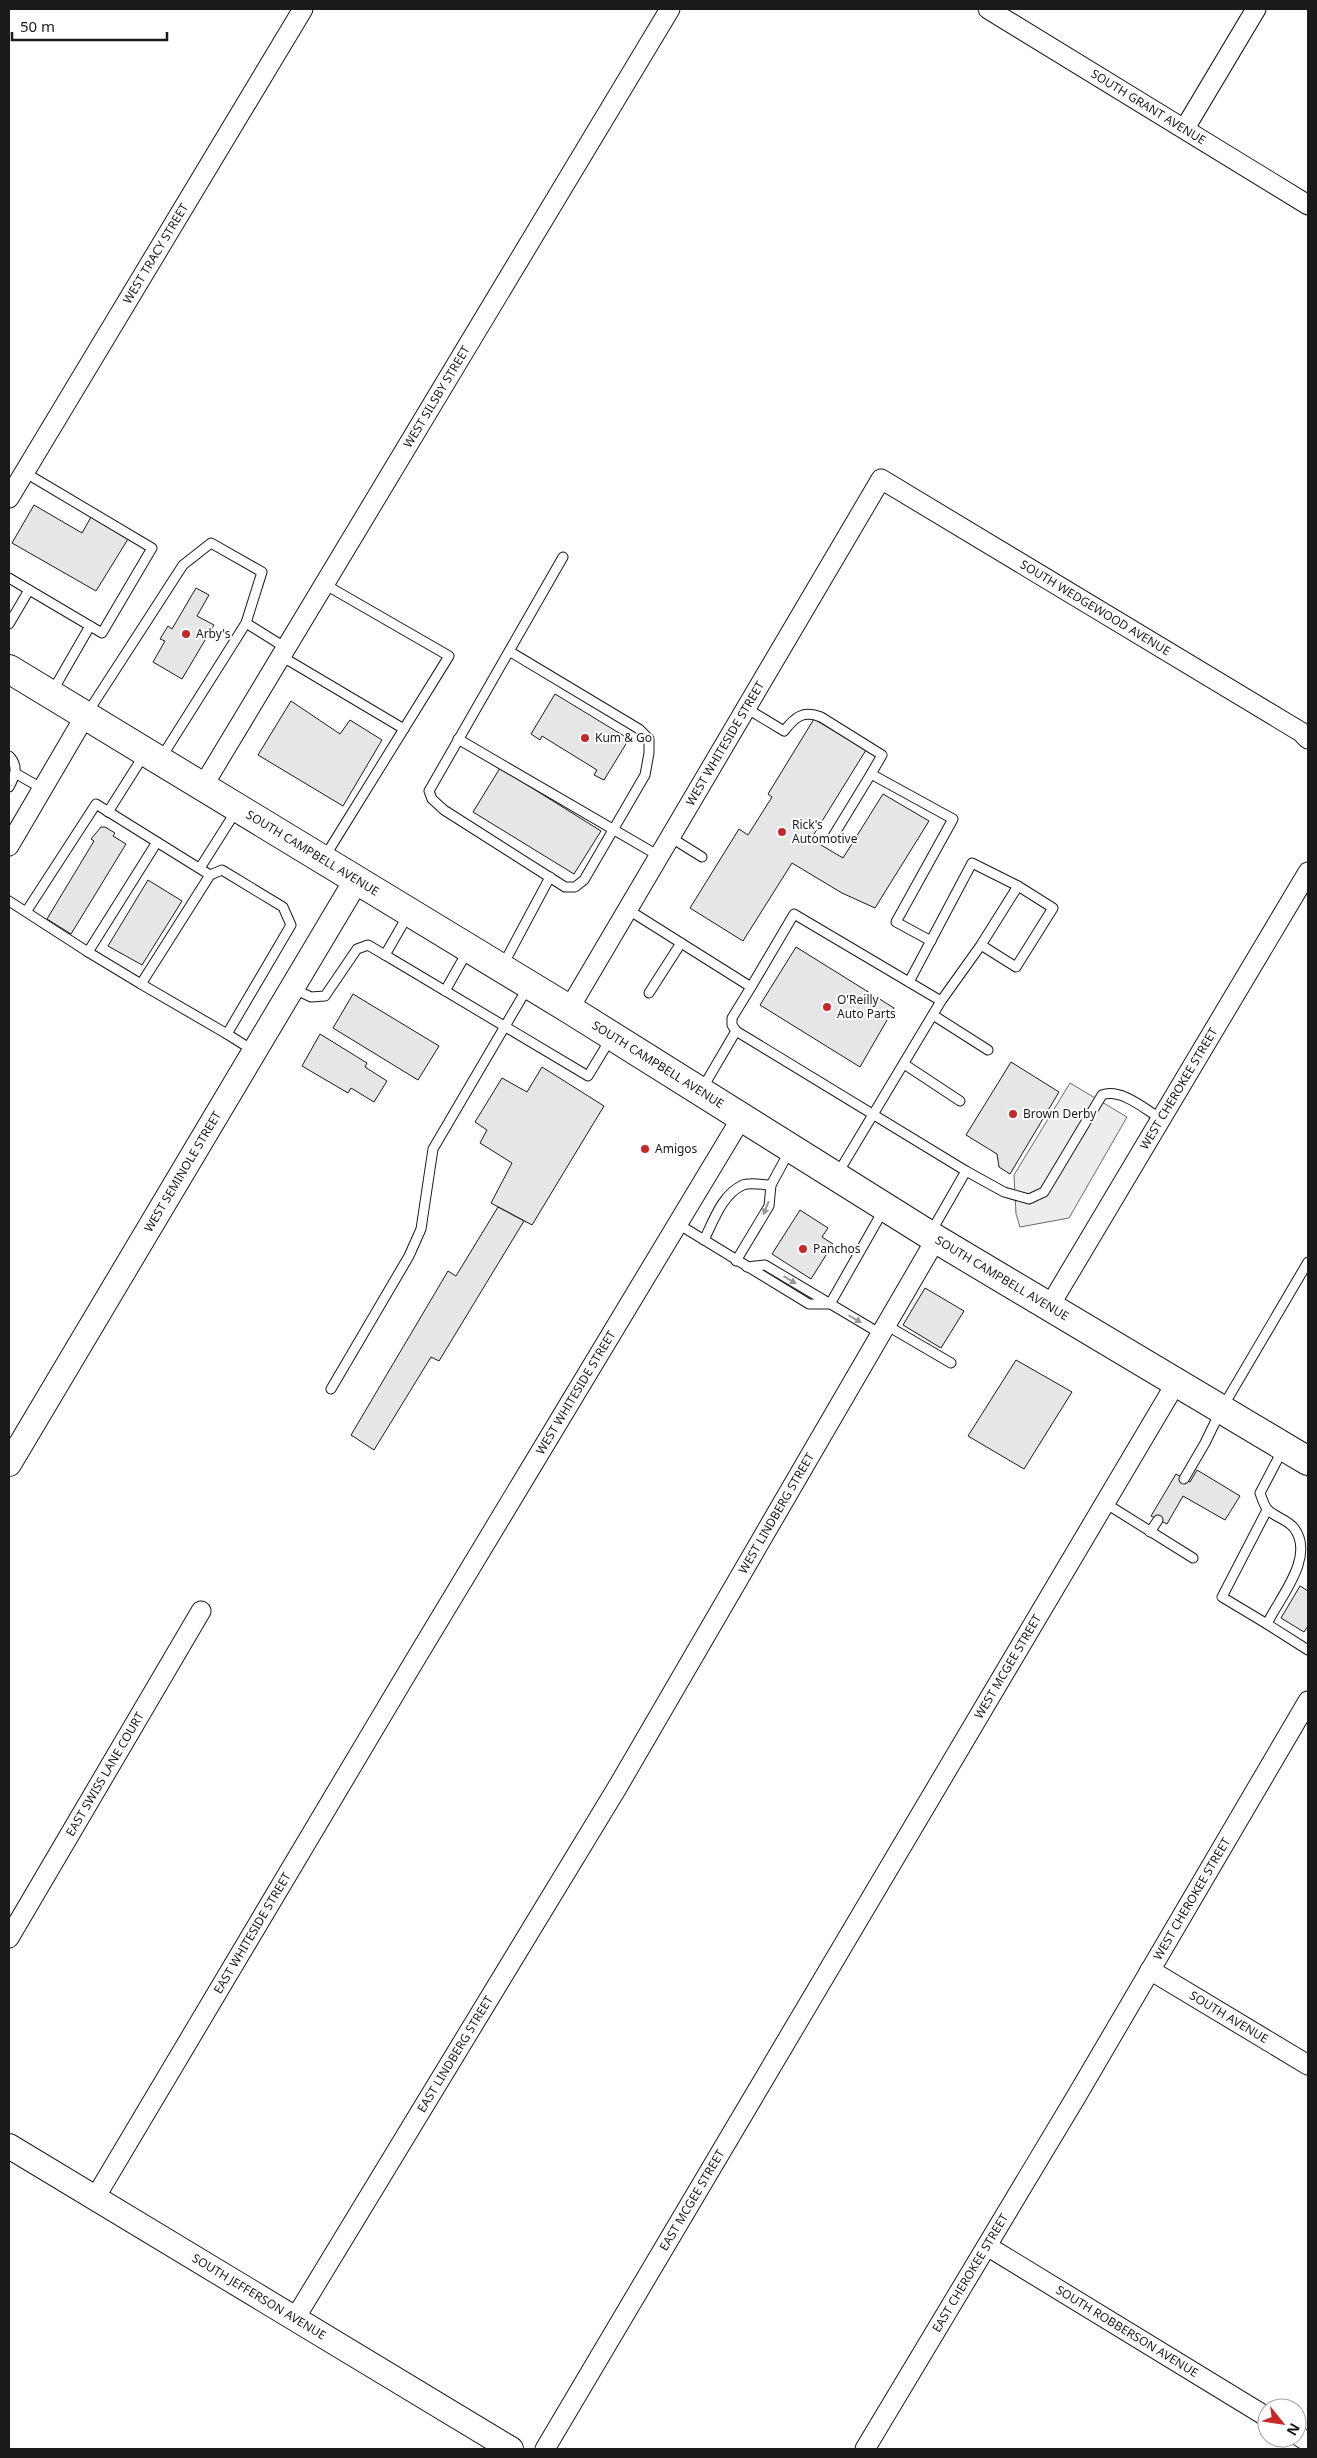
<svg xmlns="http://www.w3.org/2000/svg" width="1317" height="2458" font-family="'Noto Sans',sans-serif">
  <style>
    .parking { fill: #ededed; stroke: #6a6a6a }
    .building { fill: #e6e6e6; stroke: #1a1a1a }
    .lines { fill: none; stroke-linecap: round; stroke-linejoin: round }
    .service-casing { stroke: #1a1a1a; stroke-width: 11 }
    .minor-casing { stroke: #1a1a1a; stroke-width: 21 }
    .tertiary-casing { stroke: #1a1a1a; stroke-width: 26 }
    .primary-casing { stroke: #1a1a1a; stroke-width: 30 }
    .service { stroke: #fff; stroke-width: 9 }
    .minor { stroke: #fff; stroke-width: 19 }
    .tertiary { stroke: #fff; stroke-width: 24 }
    .primary { stroke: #fff; stroke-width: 28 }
    .oneway { fill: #989898 }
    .poi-dot { fill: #c62828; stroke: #fff; stroke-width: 2 }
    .labels { text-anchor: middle; stroke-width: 4; stroke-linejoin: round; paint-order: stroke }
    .street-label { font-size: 12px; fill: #1a1a1a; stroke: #fff }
    .poi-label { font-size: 12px; fill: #1a1a1a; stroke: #fff; text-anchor: start }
  </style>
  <rect width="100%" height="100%" fill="#fff"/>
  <!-- parking -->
  <path class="parking" d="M1070 1083 1127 1117 1069 1218 1020 1227 1016 1214 1014 1175Z"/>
  <!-- building -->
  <g class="building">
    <path d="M34 505 82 533 91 517 128 539 96 591 12 543Z"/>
    <path d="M196 588 209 595 197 616 214 625 182 679 153 662 165 641 160 639 168 626 172 629Z"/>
    <path d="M555 694 629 739 604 780 594 775 597 770 542 736 540 740 531 734Z"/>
    <path d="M291 701 340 734 350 720 382 740 343 806 258 755Z"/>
    <path d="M814 719 866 750 811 839 843 858 883 794 929 821 875 908 842 893 792 863 743 941 690 908 739 829 748 835 772 797 768 794Z"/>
    <path d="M500 768 601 831 574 874 473 812Z"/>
    <path d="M101 827H105L115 833 113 836 126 844 71 934 47 919 94 841 91 839Z"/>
    <path d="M148 880 182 901 142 965 108 946Z"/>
    <path d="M796 947 894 1008 860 1067 760 1005Z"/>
    <path d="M353 994 439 1046 418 1080 333 1028Z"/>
    <path d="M320 1034 367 1063 365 1067 387 1081 374 1102 351 1088 348 1093 302 1066Z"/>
    <path d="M1011 1062 1059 1092 1010 1174 999 1167 997 1154 966 1135Z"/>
    <path d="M542 1067 604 1106 532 1225 491 1203 512 1163 480 1143 487 1130 475 1122 502 1078 527 1092Z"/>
    <path d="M498 1207 524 1221 439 1361 431 1357 374 1450 351 1435 448 1271 456 1276Z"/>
    <path d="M800 1210 828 1228 822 1237 833 1244 811 1279 772 1254Z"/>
    <path d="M925 1288 964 1311 941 1348 903 1325Z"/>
    <path d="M1016 1360 1072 1392 1024 1469 968 1436Z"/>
    <path d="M1197 1470 1240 1496 1225 1520 1183 1496 1167 1524 1151 1516 1176 1474 1190 1482Z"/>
    <path d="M1300 1586 1308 1591V1626L1304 1632 1281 1618Z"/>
  </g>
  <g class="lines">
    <defs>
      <g id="service">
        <path d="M9 578 102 633 152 548 24 472"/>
        <path d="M324 584 449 656 324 858"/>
        <path d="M9 624 29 590"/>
        <path d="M509 651 639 729 649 739V753L645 775 584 880 575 887H565L444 810 432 799 429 791 563 557"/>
        <path d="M281 656 404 729"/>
        <path d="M52 692 90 626"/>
        <path d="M746 708 784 731C795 717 803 710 821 717L882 755 871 774 953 819 896 922 931 941"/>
        <path d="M88 712 183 565 211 543 262 572 246 623 286 648"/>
        <path d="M458 739 659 856"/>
        <path d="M9 756C19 766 15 776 9 787"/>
        <path d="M161 758 246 623"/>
        <path d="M15 773 43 789"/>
        <path d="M108 812 144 755"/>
        <path d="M670 837 702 857"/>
        <path d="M832 838 871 774"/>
        <path d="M200 868 236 811"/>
        <path d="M9 901 88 952 157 842 96 804 26 912"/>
        <path d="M627 909 751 987 732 1018V1025L736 1031 966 1171 931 1232"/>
        <path d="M408 915 385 955 588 1076 611 1038"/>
        <path d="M88 952 141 984 210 875 157 842"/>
        <path d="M503 965 550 877"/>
        <path d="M909 982 972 863 1018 886"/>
        <path d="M141 984 227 1034 291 925 283 907 222 870 210 875"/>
        <path d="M751 987 794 914 941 1001 838 1173"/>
        <path d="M294 989 311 997 325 996 357 949 368 945 385 955"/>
        <path d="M445 991 467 952"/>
        <path d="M649 993 681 943"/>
        <path d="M941 1001 981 945 1018 886 1053 908 1016 967 981 945"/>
        <path d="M933 1015 988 1050"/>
        <path d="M227 1034 254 1051"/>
        <path d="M904 1064 960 1101"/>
        <path d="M702 1089 736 1031"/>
        <path d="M966 1171 1004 1192 1029 1199 1044 1192 1102 1095C1121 1088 1145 1109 1161 1119"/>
        <path d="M678 1224 809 1304H830L884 1209"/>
        <path d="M704 1240C713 1222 722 1194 743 1185 750 1182 763 1185 771 1185"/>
        <path d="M736 1261 769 1206 771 1185 790 1150"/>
        <path d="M747 1267 765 1265 881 1334"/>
        <path d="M886 1325 951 1363"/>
        <path d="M331 1389 409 1256 421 1229 433 1149 528 987"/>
        <path d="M1283 1449 1260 1493C1262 1498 1264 1506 1268 1510 1275 1517 1288 1520 1294 1528 1316 1557 1279 1598 1267 1624L1308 1650"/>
        <path d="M1184 1479 1205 1443 1221 1410 1308 1262"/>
        <path d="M1105 1503 1193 1558"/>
        <path d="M1267 1510 1222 1597 1267 1624"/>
        <path d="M1150 1532 1158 1520"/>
      </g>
      <g id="minor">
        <path id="s1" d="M988 9 1308 205"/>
        <path d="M1185 128 1256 9"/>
        <path id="s2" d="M9 498 303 9"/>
        <path id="s3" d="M203 786 670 9"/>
        <path d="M9 846 85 716"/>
        <path id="s4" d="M569 1009 881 479 1301 732 1308 739"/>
        <path id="s5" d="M1049 1307 1308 872"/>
        <path id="s6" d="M9 1938 201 1611"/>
        <path id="s7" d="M1150 1970 1308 2065"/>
        <path id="s8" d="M95 2198 409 1670 742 1117"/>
        <path id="s9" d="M987 2246 1267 2417"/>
        <path id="s10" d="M294 2320 617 1788 936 1239"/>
        <path d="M1297 2435 1308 2442"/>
        <path id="s11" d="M545 2449 1176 1383"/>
        <path id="s12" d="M865 2449 1076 2097 1308 1701"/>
      </g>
      <g id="tertiary">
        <path id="s13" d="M9 1464 357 879"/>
        <path id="s14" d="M9 2146 511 2449"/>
      </g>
      <g id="primary">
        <path id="s15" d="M9 669 569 1009 936 1239 1308 1461"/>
      </g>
    </defs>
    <!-- service casing -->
    <use href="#service" class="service-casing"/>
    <!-- minor casing -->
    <use href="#minor" class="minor-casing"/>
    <!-- tertiary casing -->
    <use href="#tertiary" class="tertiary-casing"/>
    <!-- primary casing -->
    <use href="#primary" class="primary-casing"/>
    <!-- service -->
    <use href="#service" class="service"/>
    <!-- minor -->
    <use href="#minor" class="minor"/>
    <!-- tertiary -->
    <use href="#tertiary" class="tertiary"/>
    <!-- primary -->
    <use href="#primary" class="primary"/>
  </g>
  <!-- one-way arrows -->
  <defs><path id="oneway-solid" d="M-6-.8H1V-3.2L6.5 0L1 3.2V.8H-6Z" transform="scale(1.25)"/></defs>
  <g class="oneway">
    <use href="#oneway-solid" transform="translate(766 1208) rotate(112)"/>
    <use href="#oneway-solid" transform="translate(790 1280) rotate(31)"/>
    <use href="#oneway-solid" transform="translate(855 1319) rotate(30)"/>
  </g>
  <!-- markers -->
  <g class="poi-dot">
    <circle cx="186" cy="634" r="5"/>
    <circle cx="585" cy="738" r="5"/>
    <circle cx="782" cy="832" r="5"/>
    <circle cx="827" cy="1007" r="5"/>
    <circle cx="1013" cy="1114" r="5"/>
    <circle cx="645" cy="1149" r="5"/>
    <circle cx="803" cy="1249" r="5"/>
  </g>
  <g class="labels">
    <!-- street labels -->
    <g class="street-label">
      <text dy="4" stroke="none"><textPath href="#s1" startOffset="188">SOUTH GRANT AVENUE</textPath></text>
      <text dy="4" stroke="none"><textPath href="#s2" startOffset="285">WEST TRACY STREET</textPath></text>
      <text dy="4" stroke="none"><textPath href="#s3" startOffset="454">WEST SILSBY STREET</textPath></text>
      <text dy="4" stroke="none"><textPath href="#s4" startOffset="865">SOUTH WEDGEWOOD AVENUE</textPath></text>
      <text dy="4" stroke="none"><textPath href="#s4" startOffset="308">WEST WHITESIDE STREET</textPath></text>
      <text dy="4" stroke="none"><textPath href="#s15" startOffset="355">SOUTH CAMPBELL AVENUE</textPath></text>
      <text dy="4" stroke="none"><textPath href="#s15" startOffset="760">SOUTH CAMPBELL AVENUE</textPath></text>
      <text dy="4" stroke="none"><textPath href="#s5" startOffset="254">WEST CHEROKEE STREET</textPath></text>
      <text dy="4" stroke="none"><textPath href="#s13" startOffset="340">WEST SEMINOLE STREET</textPath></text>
      <text dy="4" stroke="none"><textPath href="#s15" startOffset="1165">SOUTH CAMPBELL AVENUE</textPath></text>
      <text dy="4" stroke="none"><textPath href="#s8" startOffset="938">WEST WHITESIDE STREET</textPath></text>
      <text dy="4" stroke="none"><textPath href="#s10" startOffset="940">WEST LINDBERG STREET</textPath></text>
      <text dy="4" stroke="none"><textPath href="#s11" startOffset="909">WEST MCGEE STREET</textPath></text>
      <text dy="4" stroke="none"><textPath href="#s6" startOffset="190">EAST SWISS LANE COURT</textPath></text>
      <text dy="4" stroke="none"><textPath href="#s12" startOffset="640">WEST CHEROKEE STREET</textPath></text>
      <text dy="4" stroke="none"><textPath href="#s8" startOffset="308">EAST WHITESIDE STREET</textPath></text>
      <text dy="4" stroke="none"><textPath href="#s7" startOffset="92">SOUTH AVENUE</textPath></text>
      <text dy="4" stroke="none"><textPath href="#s10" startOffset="311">EAST LINDBERG STREET</textPath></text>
      <text dy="4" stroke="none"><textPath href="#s11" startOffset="289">EAST MCGEE STREET</textPath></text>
      <text dy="4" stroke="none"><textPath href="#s12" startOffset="205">EAST CHEROKEE STREET</textPath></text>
      <text dy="4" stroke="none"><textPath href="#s14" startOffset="292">SOUTH JEFFERSON AVENUE</textPath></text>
      <text dy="4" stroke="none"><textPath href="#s9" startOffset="164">SOUTH ROBBERSON AVENUE</textPath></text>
    </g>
    <!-- poi labels -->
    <g class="poi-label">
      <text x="196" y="638">Arby's</text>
      <text x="595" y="742">Kum &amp; Go</text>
      <text x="792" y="829">Rick's<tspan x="792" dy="14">Automotive</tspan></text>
      <text x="837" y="1004">O'Reilly<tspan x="837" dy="14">Auto Parts</tspan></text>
      <text x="1023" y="1118">Brown Derby</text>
      <text x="655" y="1153">Amigos</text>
      <text x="813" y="1253">Panchos</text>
    </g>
  </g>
  <!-- border -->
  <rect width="1317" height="2458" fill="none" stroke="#1a1a1a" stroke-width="20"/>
  <!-- north arrow -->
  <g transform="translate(1282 2423) rotate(120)"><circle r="24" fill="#ffffff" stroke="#a3a3a3"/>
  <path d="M0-4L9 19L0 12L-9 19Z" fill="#c62828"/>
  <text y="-8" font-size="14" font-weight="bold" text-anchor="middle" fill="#1a1a1a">N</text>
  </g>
  <!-- scale -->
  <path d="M12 32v8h155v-8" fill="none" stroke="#1a1a1a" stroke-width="2.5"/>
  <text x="20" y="32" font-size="15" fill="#1a1a1a" stroke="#ffffff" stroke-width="4" paint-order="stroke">50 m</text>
</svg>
